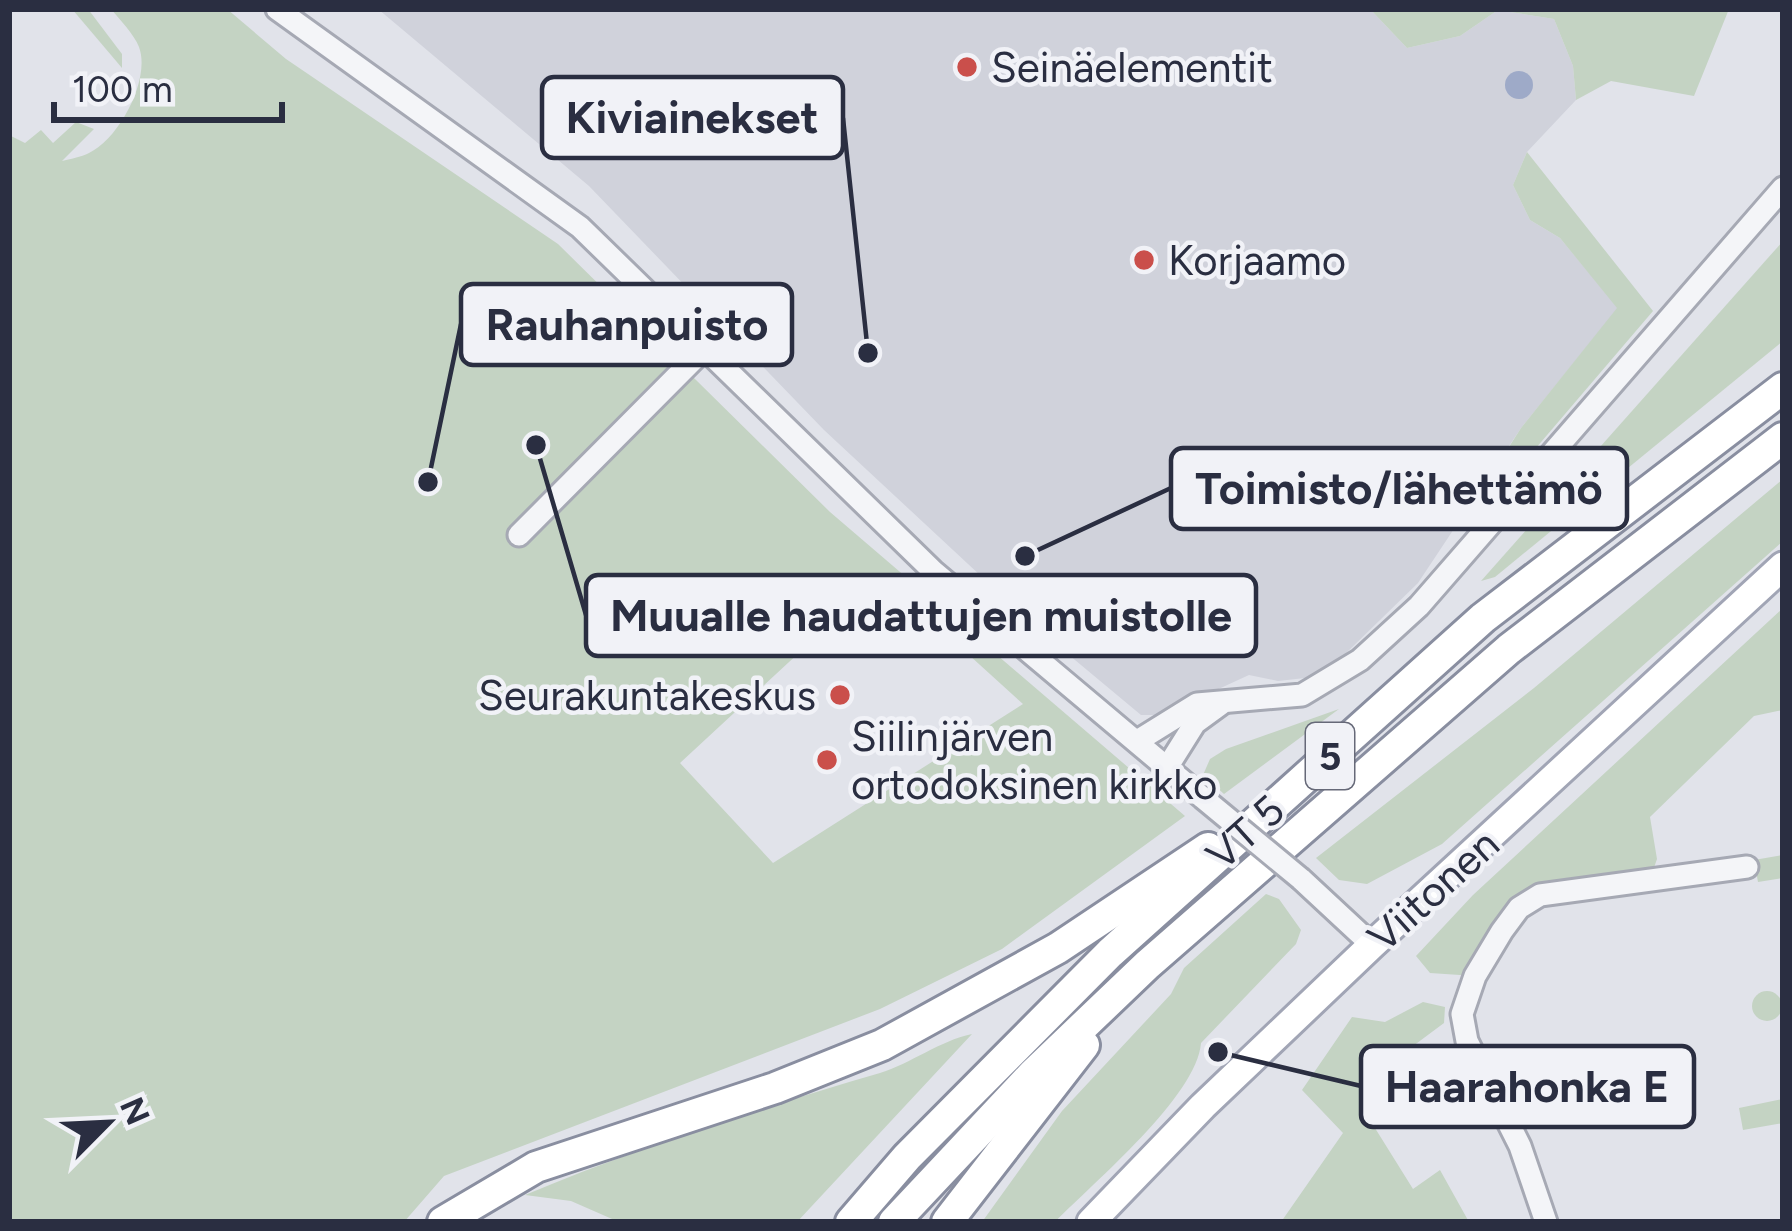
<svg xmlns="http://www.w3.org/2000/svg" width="1792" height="1231" font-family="Figtree,sans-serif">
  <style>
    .built { fill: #d0d2db }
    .green { fill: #c4d3c3; fill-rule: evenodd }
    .water { fill: #9eaac8 }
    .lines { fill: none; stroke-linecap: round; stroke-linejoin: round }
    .minor-casing { stroke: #a6a9b4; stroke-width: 27 }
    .major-casing { stroke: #a1a5b5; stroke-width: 33 }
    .highway-casing { stroke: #898ea0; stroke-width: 36 }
    .minor { stroke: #f4f5f8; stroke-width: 21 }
    .major { stroke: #fff; stroke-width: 27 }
    .highway { stroke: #fff; stroke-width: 30 }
    .minor-bridge-casing { stroke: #a6a9b4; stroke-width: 27; stroke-linecap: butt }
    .minor-bridge { stroke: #f4f5f8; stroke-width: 21 }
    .poi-dot { fill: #ca4f4b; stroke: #f1f2f7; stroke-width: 4.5 }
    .labels { text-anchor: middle; stroke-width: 9; stroke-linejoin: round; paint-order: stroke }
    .shield { fill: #f1f2f7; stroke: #666978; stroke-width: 3 }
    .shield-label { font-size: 39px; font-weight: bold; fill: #2a2e41 }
    .poi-label { font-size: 42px; fill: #2a2e41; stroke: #f1f2f7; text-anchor: start }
    .street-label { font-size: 42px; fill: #2a2e41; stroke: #f1f2f7 }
    .leader { fill: none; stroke: #2a2e41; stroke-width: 4.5 }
    .callout-dot { fill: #2a2e41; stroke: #f1f2f7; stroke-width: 4.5 }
    .callout { fill: #f1f2f7; stroke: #2a2e41; stroke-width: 4.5 }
    .callout-label { font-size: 45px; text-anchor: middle; font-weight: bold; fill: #2a2e41 }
  </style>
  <rect width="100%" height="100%" fill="#e1e3ea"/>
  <!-- built -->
  <path class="built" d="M378 9H1370L1407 48 1460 36 1498 10 1554 19 1573 66 1576 100 1527 152 1513 185 1530 220 1560 238 1618 308 1521 428 1418 583 1341 658 1314 677 1278 681 1249 675 1162 715H1141L1039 630 824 430 589 186Z"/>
  <!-- green -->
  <g class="green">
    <path d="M72 9H88L122 54V68Z"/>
    <path d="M111 9H227L286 59 558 244 830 512 1185 816 1002 949 880 1009 444 1176 404 1222H9V135L25 143 41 130 53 143 76 122 94 129 62 161C70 159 81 157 89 153 119 139 151 79 139 47 134 34 120 20 111 9ZM882 576 1023 704 773 863 680 763Z"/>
    <path d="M1370 9H1729L1694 96 1611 81 1576 100 1573 66 1554 19 1498 10 1460 36 1407 48Z"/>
    <path d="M1527 152 1653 311 1478 516 1462 521 1521 428 1617 308 1560 238 1530 220 1513 185Z"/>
    <path d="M1783 241V341L1495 577 1481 581Z"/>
    <path d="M1783 479V541L1442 844 1367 884 1339 880 1316 858 1534 688Z"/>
    <path d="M1783 608V710L1754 716 1650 817 1657 859 1650 879 1540 895 1475 976 1430 973 1416 956 1473 895Z"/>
    <path d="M1339 709 1224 794 1203 775 1210 759 1226 749Z"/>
    <path d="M1783 855V878L1758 882 1754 860Z"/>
    <path d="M1266 894 1279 899 1301 930 1296 944 1201 1043C1197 1096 1094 1182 1055 1222H982L1062 1111 1171 994 1184 968Z"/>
    <circle cx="1767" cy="1006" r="15"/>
    <path d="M1423 1002 1445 1007 1444 1023 1405 1052 1360 1104 1413 1189 1440 1170 1469 1222H1281L1343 1133 1302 1090 1352 1017 1385 1022Z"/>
    <path d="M972 1034 797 1222H619L571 1201 525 1195C638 1148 763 1107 880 1073 912 1063 939 1041 972 1034Z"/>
    <path d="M1783 1099V1123L1743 1130 1739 1108Z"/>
  </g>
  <!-- water -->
  <circle class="water" cx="1519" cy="85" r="14"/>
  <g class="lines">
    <defs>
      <g id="minor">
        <path d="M277 9 580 227 933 571 1203 798"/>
        <path d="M519 535 706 347"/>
        <path d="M1139 740 1197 704 1302 695 1360 660 1419 606 1783 188"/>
        <path d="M1168 766 1195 723 1221 704"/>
        <path d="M1301 879 1372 945"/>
        <path d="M1546 1222 1520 1146 1467 1041 1462 1014 1475 976 1502 931 1519 908 1540 895 1747 867"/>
      </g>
      <path id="major" d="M1091 1222 1203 1106 1372 945 1783 566"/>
      <g id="highway">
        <path d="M443 1222 536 1167 775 1088 882 1045 1058 948 1208 848"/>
        <path d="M851 1222 907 1157 1110 953 1483 618 1783 388"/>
        <path d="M894 1222 1034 1073 1147 965 1509 649 1783 438"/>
        <path d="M947 1222 1084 1045"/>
      </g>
    </defs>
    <!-- minor casing -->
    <use href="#minor" class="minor-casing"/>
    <!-- major casing -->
    <use href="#major" class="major-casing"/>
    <!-- highway casing -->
    <use href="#highway" class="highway-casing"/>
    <!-- minor -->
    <use href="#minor" class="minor"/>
    <!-- major -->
    <use href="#major" class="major"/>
    <!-- highway -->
    <use href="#highway" class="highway"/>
    <defs>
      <path id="minor-bridge" d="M1203 798 1301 879"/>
    </defs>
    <!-- minor-bridge casing -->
    <use href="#minor-bridge" class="minor-bridge-casing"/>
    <!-- minor-bridge -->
    <use href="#minor-bridge" class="minor-bridge"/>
  </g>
  <!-- markers -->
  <g class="poi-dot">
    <circle cx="967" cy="67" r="12"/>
    <circle cx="1144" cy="260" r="12"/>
    <circle cx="840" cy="695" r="12"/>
    <circle cx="827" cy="760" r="12"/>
  </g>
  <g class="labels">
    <!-- shield labels -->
    <rect class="shield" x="1306" y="723" width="48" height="66" rx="9"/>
    <g class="shield-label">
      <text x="1330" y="770">5</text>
    </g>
    <!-- poi labels -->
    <g class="poi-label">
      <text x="991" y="82">Seinäelementit</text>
      <text x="1168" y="275">Korjaamo</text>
      <text x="816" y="710" text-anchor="end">Seurakuntakeskus</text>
      <text x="851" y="751">Siilinjärven<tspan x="851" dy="48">ortodoksinen kirkko</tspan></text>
    </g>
    <!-- street labels -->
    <g class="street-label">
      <text transform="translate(1245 832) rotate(-42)" y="15">VT 5</text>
      <text transform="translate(1433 890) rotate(-42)" y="15">Viitonen</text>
    </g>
  </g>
  <!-- callouts -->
  <path class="leader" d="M868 353L843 118M428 482L461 324M1025 556L1171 488M536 445L586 615M1218 1052L1361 1086"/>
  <g class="callout-dot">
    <circle cx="868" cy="353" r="12"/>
    <circle cx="428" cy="482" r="12"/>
    <circle cx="1025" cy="556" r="12"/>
    <circle cx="536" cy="445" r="12"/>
    <circle cx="1218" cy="1052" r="12"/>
  </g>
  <g class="callout">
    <rect x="542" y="77" width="301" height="81" rx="12"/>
    <rect x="461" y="284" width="331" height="81" rx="12"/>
    <rect x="1171" y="448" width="456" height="81" rx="12"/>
    <rect x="586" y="575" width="670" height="81" rx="12"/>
    <rect x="1361" y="1046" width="333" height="81" rx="12"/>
  </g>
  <g class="callout-label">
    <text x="692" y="133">Kiviainekset</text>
    <text x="627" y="340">Rauhanpuisto</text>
    <text x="1399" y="504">Toimisto/lähettämö</text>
    <text x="921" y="631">Muualle haudattujen muistolle</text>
    <text x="1527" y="1102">Haarahonka E</text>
  </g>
  <!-- border -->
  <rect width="1792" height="1231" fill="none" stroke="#2a2e41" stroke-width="24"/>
  <!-- north arrow -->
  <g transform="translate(108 1123) rotate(66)" stroke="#f1f2f7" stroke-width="9" paint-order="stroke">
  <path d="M0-9L21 45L0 30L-21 45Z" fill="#2a2e41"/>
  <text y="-18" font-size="33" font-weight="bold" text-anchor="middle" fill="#2a2e41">N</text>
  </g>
  <!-- scale -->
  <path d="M54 102v18h228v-18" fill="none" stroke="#2a2e41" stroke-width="6"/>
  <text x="72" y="102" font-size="36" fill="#2a2e41" stroke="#f1f2f7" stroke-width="9" paint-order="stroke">100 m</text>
</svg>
